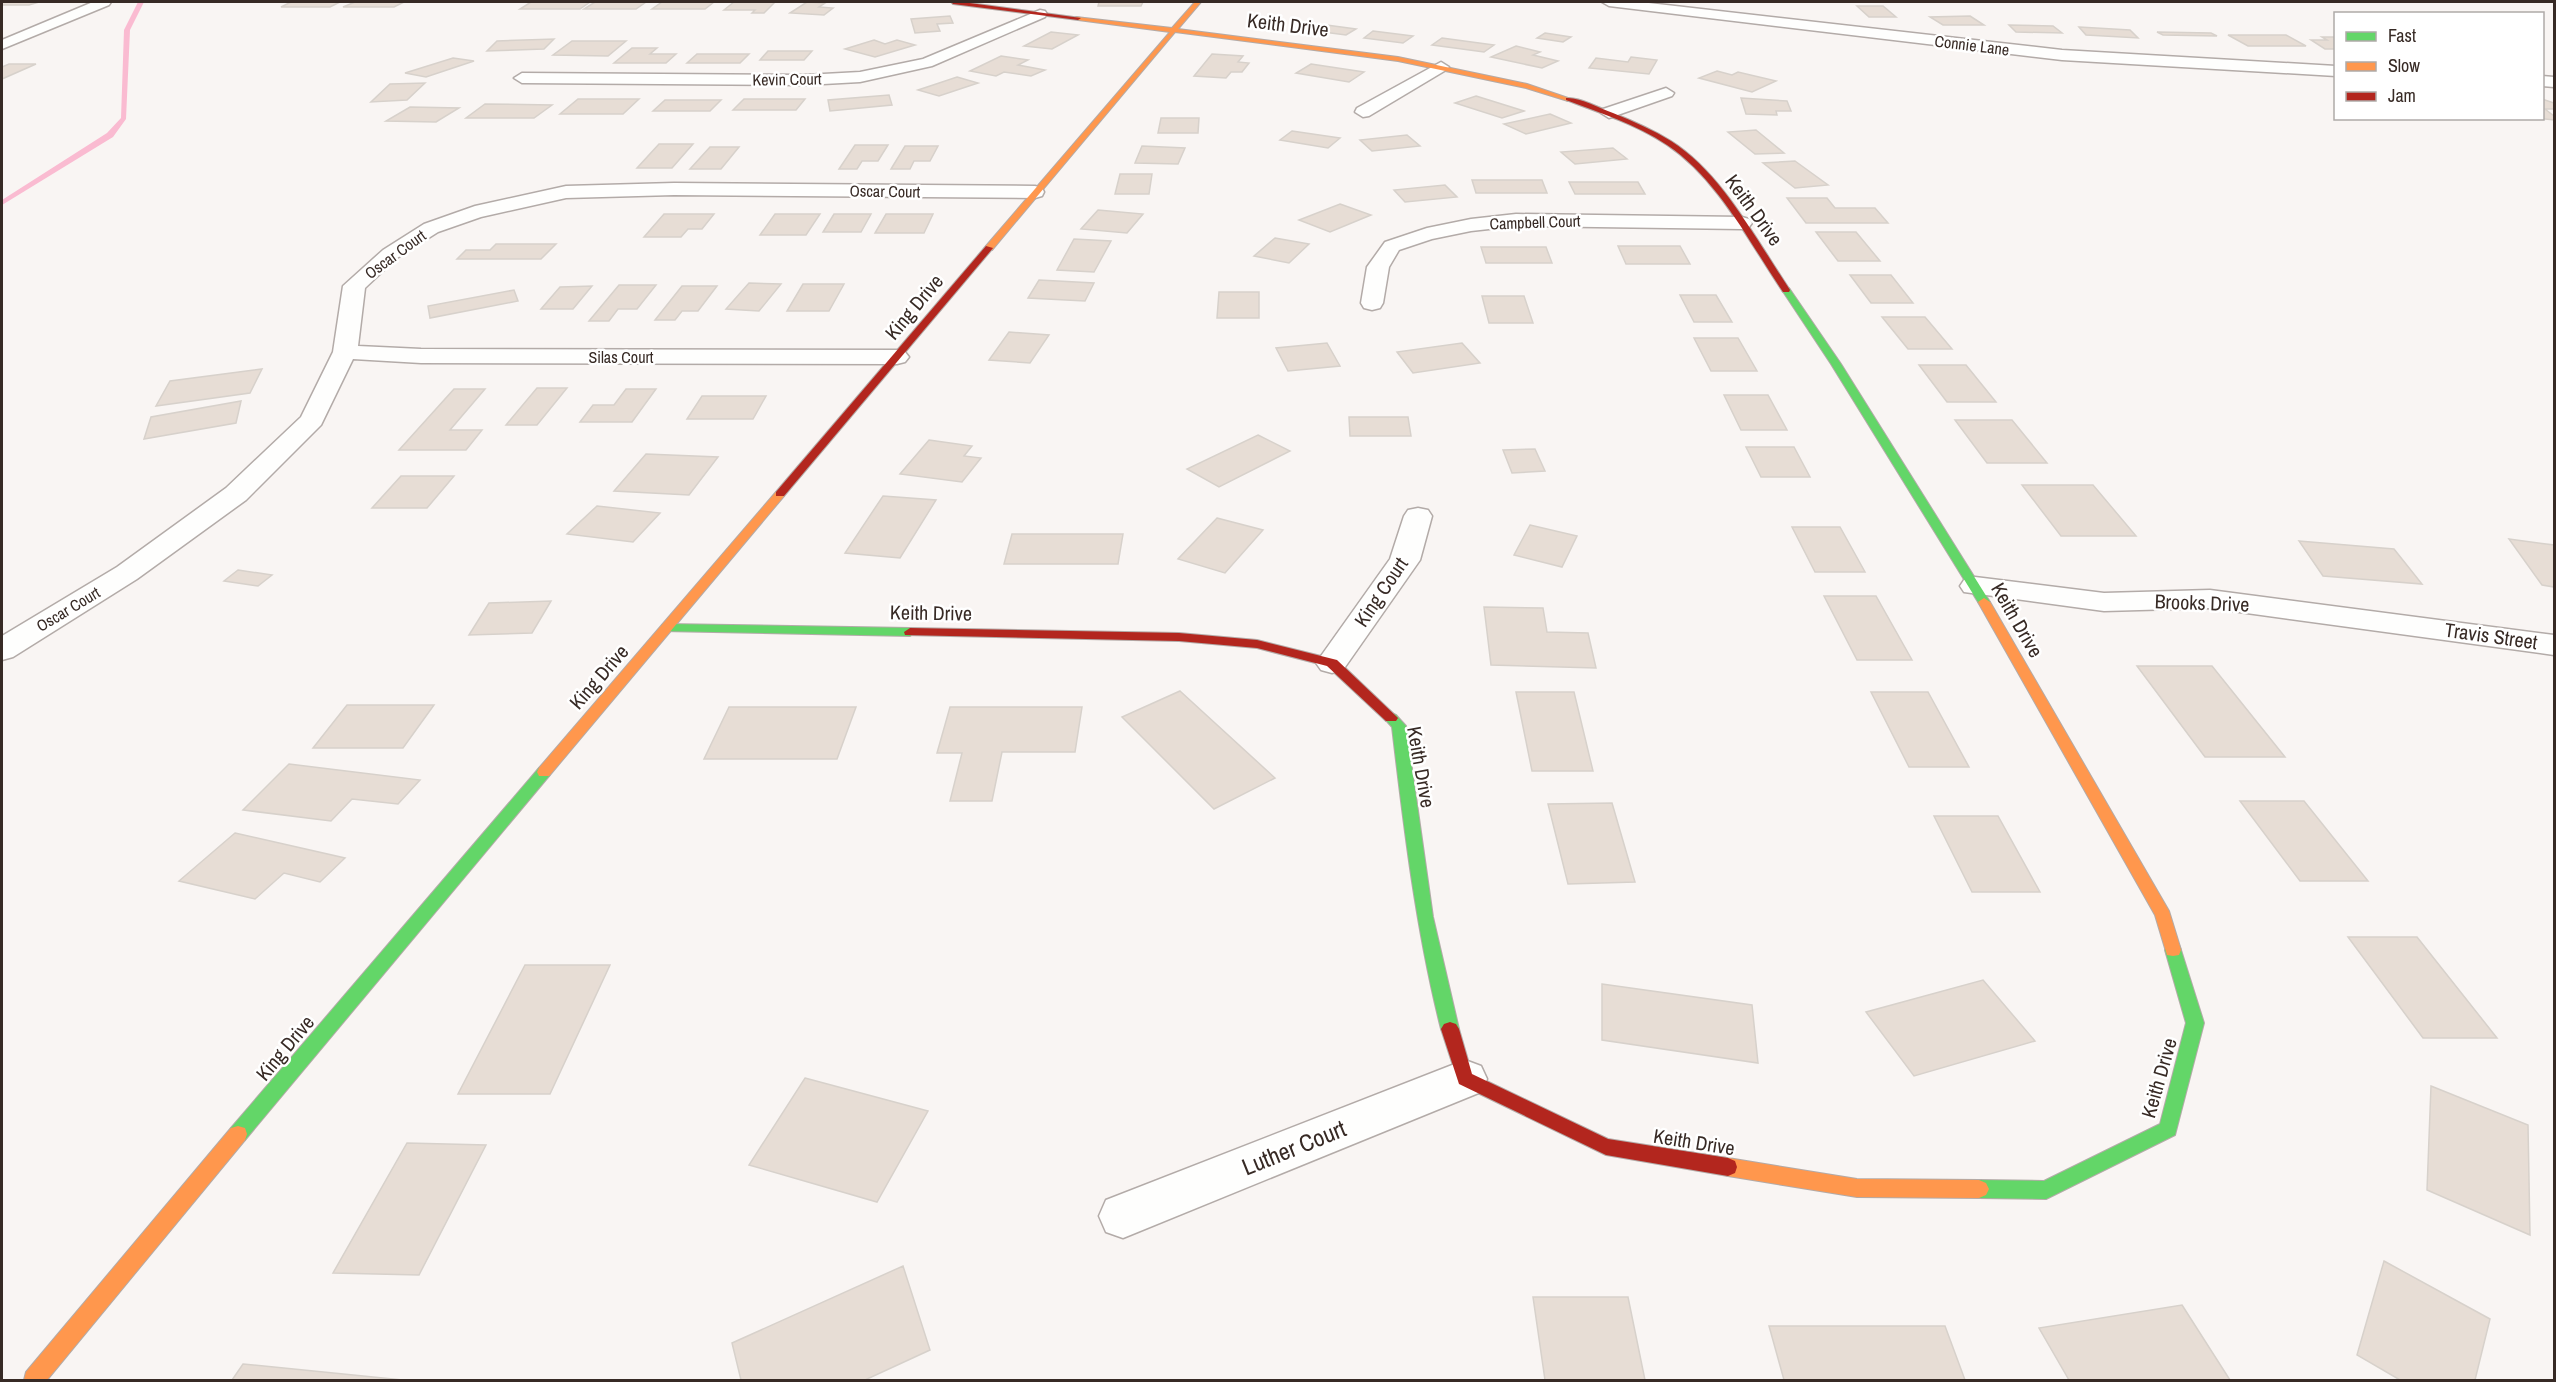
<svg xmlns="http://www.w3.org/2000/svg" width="2556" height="1382" font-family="'Archivo Narrow',sans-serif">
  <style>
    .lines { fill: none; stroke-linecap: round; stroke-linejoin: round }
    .stream { fill: #fabbd1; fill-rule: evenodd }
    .building { fill: #e7ddd5; stroke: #d7d1cb; stroke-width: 1.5 }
    .street-casing { stroke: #b3aba8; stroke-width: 3 }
    .fast-casing { stroke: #b3aba8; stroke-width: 2 }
    .slow-casing { stroke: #b3aba8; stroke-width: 2 }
    .jam-casing { stroke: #b3aba8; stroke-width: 2 }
    .street { fill: #fefefd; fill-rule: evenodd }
    .fast { fill: #63d668; fill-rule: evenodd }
    .slow { fill: #ff974d; fill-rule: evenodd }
    .jam { fill: #b3261e; fill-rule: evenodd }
    .labels { text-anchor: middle; stroke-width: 5; stroke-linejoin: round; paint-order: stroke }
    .far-street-label { font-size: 16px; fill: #372a25; stroke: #fff }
    .street-label { font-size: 20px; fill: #372a25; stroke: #fff }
    .near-street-label { font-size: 24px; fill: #372a25; stroke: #fff }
  </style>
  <rect width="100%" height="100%" fill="#f9f5f3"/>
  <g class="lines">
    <!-- stream -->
    <path class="stream" d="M138 2H144L130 30 126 119 113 137 2 205V200L107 133 121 118 124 30Z"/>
  </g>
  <!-- building -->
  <g class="building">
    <path d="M2 2H39L29 5H2Z"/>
    <path d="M291 2H340L330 7H281Z"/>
    <path d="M355 2H404L394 7H343Z"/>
    <path d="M531 2H590L580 9H520Z"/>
    <path d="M595 2H646L636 9H584Z"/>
    <path d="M662 2H714L705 9H652Z"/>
    <path d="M734 2H775L764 13H752L755 10H724Z"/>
    <path d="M807 2 825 3 819 7 833 8 824 15 790 13Z"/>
    <path d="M1099 2H1143L1141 6H1098Z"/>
    <path d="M1857 6H1883L1896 17H1869Z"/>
    <path d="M950 16 953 23 937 24 940 31 915 33 911 19Z"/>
    <path d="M1970 16 1984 25H1943L1930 17Z"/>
    <path d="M1319 24 1356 29 1346 35 1308 30Z"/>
    <path d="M2009 25 2053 26 2062 33 2016 32Z"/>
    <path d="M2079 27 2130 30 2138 38 2086 35Z"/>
    <path d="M1373 31 1413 36 1403 43 1364 38Z"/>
    <path d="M1051 32 1078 35 1052 49 1024 46Z"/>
    <path d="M2157 32 2211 33 2217 36 2163 35Z"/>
    <path d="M1545 33 1571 37 1563 42 1537 38Z"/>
    <path d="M2228 35H2286L2306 46H2248Z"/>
    <path d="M2322 37H2336V49H2325L2311 40H2327Z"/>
    <path d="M1442 38 1494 45 1484 52 1432 45Z"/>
    <path d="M554 39 544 49 487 51 497 41Z"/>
    <path d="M874 40 885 44 897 40 915 45 875 57 845 49Z"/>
    <path d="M572 41H626L608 56 553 55Z"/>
    <path d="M1516 46 1540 52 1533 55 1558 61 1542 68 1491 57Z"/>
    <path d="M632 48H657L650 54H676L666 63H614Z"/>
    <path d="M768 51H812L804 60H760Z"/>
    <path d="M697 54H749L740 63H687Z"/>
    <path d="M1212 54 1243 56 1238 62 1249 63 1242 72H1231L1226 78 1194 76Z"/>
    <path d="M1001 56 1028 60 1018 65 1045 70 1031 76 1004 72 996 76 970 71Z"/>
    <path d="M1631 57 1657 60 1649 74 1589 68 1596 58 1628 62Z"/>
    <path d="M453 58 474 61 426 77 405 73Z"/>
    <path d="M9 64H36L2 79V67Z"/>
    <path d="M1311 64 1364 72 1349 82 1296 73Z"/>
    <path d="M1717 71 1732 75 1738 72 1776 81 1752 92 1699 78Z"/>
    <path d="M957 77 978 83 939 96 918 90Z"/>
    <path d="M425 83 407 100 371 102 390 84Z"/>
    <path d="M889 95 892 105 830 111 828 100Z"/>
    <path d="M1476 96 1524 111 1502 118 1455 103Z"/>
    <path d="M1741 98 1787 101 1791 111H1776L1777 115 1746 114Z"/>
    <path d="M578 99H639L623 114H560Z"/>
    <path d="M744 99H805L796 110H733Z"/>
    <path d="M2542 99 2554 103V109H2545L2554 116V120L2535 118H2542Z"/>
    <path d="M665 100H721L710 111H653Z"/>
    <path d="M485 104 552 105 534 118H466Z"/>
    <path d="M410 107 459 108 436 122 386 121Z"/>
    <path d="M1550 114 1571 123 1526 134 1504 124Z"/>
    <path d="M1161 118H1199L1198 133H1158Z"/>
    <path d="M1756 130 1784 153 1755 154 1728 132Z"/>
    <path d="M1292 131 1340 138 1328 148 1280 140Z"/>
    <path d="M1407 135 1420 146 1372 151 1360 140Z"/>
    <path d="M659 144H693L672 168H637Z"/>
    <path d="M855 145H888L878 161H862L857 169H839Z"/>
    <path d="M905 146H938L930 161H914L910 169H891Z"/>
    <path d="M1142 146 1185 148 1178 164 1135 163Z"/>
    <path d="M710 147H739L721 169H690Z"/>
    <path d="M1613 148 1627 159 1575 164 1561 152Z"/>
    <path d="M1795 161 1828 185 1795 188 1763 163Z"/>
    <path d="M1120 174H1152L1149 194H1115Z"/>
    <path d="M1472 180H1542L1547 193H1476Z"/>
    <path d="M1569 182H1638L1645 194H1575Z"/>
    <path d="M1445 185 1457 197 1405 202 1394 190Z"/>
    <path d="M1787 198H1827L1835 208H1875L1888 223H1806Z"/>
    <path d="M1340 204 1371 215 1330 232 1299 220Z"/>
    <path d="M1098 210 1143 214 1127 233 1081 229Z"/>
    <path d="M664 214H714L702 229H688L681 237H644Z"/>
    <path d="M775 214H820L806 235H760Z"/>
    <path d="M834 214H871L861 232H823Z"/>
    <path d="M886 214H933L924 233H875Z"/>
    <path d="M1816 232H1856L1880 261H1838Z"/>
    <path d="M1275 238 1309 244 1289 263 1254 256Z"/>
    <path d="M1074 239 1111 241 1094 272 1057 270Z"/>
    <path d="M496 244H556L541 259H457L466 250H490Z"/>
    <path d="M1618 246H1680L1690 264H1626Z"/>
    <path d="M1481 247H1546L1552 263H1486Z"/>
    <path d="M1850 275H1891L1913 303H1871Z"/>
    <path d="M1039 280 1094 283 1085 301 1028 298Z"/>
    <path d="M749 283 781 284 759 311 726 309Z"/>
    <path d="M803 284H844L829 311H787Z"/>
    <path d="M619 285H656L637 309H618L609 321H589Z"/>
    <path d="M592 286 573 309H541L560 287Z"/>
    <path d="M682 286H717L698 311H682L675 320H655Z"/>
    <path d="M514 290 518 301 430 318 428 306Z"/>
    <path d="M1219 292H1259V318H1217Z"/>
    <path d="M1680 295H1716L1732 322H1694Z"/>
    <path d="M1482 296H1524L1533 323H1489Z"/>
    <path d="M1882 317H1925L1952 349H1908Z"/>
    <path d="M1009 332 1049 335 1030 363 989 360Z"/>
    <path d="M1694 338H1738L1757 371H1711Z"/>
    <path d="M1327 343 1340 366 1288 371 1276 348Z"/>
    <path d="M1462 343 1480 363 1413 373 1397 352Z"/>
    <path d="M1919 365H1966L1996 402H1947Z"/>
    <path d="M262 369 250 393 156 406 170 381Z"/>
    <path d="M537 388H567L537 425H506Z"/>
    <path d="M454 389H485L450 430H482L466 450H399Z"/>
    <path d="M626 389H656L632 422H580L593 405H614Z"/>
    <path d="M1724 395H1768L1787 430H1741Z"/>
    <path d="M702 396H766L753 419H687Z"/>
    <path d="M241 401 236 423 144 439 151 417Z"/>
    <path d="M1349 417H1408L1411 436H1350Z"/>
    <path d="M1955 420H2012L2047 463H1987Z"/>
    <path d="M1258 435 1290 451 1219 487 1187 469Z"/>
    <path d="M929 440 972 446 964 456 981 458 962 482 900 474Z"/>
    <path d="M1746 447H1794L1810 477H1761Z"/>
    <path d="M1535 449 1545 471 1512 473 1503 450Z"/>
    <path d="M646 454 718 457 689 495 614 491Z"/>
    <path d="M401 476H454L427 508H372Z"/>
    <path d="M2022 485H2093L2136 536H2061Z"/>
    <path d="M883 496 936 500 900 558 845 553Z"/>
    <path d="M597 506 660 513 633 542 567 534Z"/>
    <path d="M1217 518 1263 530 1225 573 1178 559Z"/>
    <path d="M1530 525 1577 536 1562 567 1514 555Z"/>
    <path d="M1792 527H1840L1865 572H1815Z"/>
    <path d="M1012 534H1123L1118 564H1004Z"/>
    <path d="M2509 539 2554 545V587L2542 585Z"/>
    <path d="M2299 541 2394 549 2422 584 2323 576Z"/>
    <path d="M238 570 272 575 258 586 224 581Z"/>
    <path d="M1824 596H1876L1912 660H1857Z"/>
    <path d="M551 601 532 633 469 635 489 603Z"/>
    <path d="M1484 607 1543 608 1547 632 1588 633 1596 668 1491 665Z"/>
    <path d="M2137 666H2212L2285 757H2205Z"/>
    <path d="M1180 691 1275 778 1214 809 1122 717Z"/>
    <path d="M1516 692H1574L1593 771H1532Z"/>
    <path d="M1871 692H1928L1969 767H1909Z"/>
    <path d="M347 705H434L403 748H313Z"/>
    <path d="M729 707H856L837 759H704Z"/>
    <path d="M950 707H1082L1075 752H1002L992 801H950L962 753H937Z"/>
    <path d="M289 764 420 780 398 804 352 799 331 821 243 810Z"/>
    <path d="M2240 801H2304L2368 881H2300Z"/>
    <path d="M1612 803 1635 882 1568 884 1548 804Z"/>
    <path d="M1934 816H1998L2040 892H1972Z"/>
    <path d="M235 833 345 858 320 882 284 873 255 899 179 881Z"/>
    <path d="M2348 937H2417L2497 1038H2423Z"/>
    <path d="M525 965H610L550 1094H458Z"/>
    <path d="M1983 980 2035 1041 1914 1076 1866 1012Z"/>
    <path d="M1602 984 1752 1005 1758 1063 1602 1040Z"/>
    <path d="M805 1078 928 1111 877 1202 749 1165Z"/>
    <path d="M2431 1086 2528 1125 2530 1235 2427 1190Z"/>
    <path d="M407 1143 486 1145 419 1275 333 1273Z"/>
    <path d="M2384 1261 2490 1319 2475 1380H2400L2357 1355Z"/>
    <path d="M903 1266 930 1350 865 1380H741L732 1343Z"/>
    <path d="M1533 1297H1628L1645 1380H1545Z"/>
    <path d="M2182 1305 2230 1380H2069L2039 1328Z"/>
    <path d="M1769 1326H1945L1965 1380H1784Z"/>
    <path d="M243 1364 403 1380H232Z"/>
  </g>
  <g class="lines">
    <defs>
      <g id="street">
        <path d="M93 2H111L109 5 2 49V40Z"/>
        <path d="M1602 2H1640L2062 50 2336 66V76L2062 60 1609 6Z"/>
        <path d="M1040 10 1045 11 1047 14 1045 17 932 66 860 82 805 85 522 83 514 78 522 73 805 75 860 72 923 59Z"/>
        <path d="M1441 62 1449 67 1446 70 1369 116 1363 117 1355 112 1357 108Z"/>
        <path d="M2542 76 2554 77V87L2542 86Z"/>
        <path d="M1666 88 1674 93 1672 96 1609 118 1601 113 1603 109Z"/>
        <path d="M674 183 1035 186 1042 188 1044 192 1042 196 1035 198 674 195 566 198 481 217 438 232 397 258 365 288 358 346 421 349 897 350 905 352 909 357 905 362 897 364 421 363 353 359 321 425 246 500 137 579 13 657 2 660V636L117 567 226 488 301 417 333 352 343 286 383 250 424 224 475 206 566 186Z"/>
        <path d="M1516 214 1742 217 1749 219 1752 223 1749 227 1742 229 1516 226 1471 231 1432 239 1399 250 1389 267 1383 303 1380 308 1372 310 1364 308 1361 303 1367 267 1385 242 1427 228 1471 219Z"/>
        <path d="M1418 508 1428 510 1432 516 1420 560 1343 670 1332 673 1321 670 1316 663 1390 559 1404 516 1408 510Z"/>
        <path d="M1975 577 2104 593 2210 590 2554 635V655L2210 608 2104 611 1964 592 1960 586 1964 580Z"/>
        <path d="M1465 1060 1481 1066 1487 1079 1481 1092 1123 1238 1106 1232 1099 1216 1106 1200Z"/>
      </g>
      <g id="fast">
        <path d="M1783 288H1789L1841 364 1990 602 1988 605 1984 606 1978 602 1831 364 1782 290Z"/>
        <path d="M667 624 910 628 916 632 910 636 662 631 661 628 662 625Z"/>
        <path d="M1391 713 1396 715 1406 726 1433 917 1459 1029 1456 1034 1450 1036 1444 1034 1441 1029C1416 930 1404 829 1392 727L1384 718Z"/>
        <path d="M544 767 549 768 551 772 549 776 245 1140 238 1142 231 1140 229 1134 231 1128 539 768Z"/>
        <path d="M2173 944 2179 945 2181 950 2204 1023 2175 1135 2046 1199 1979 1198 1972 1195 1969 1189 1972 1183 1979 1180 2044 1181 2160 1124 2186 1023 2165 950 2167 945Z"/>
      </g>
      <g id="slow">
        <path d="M1195 2H1201L1178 29 1398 57 1527 84 1571 99 1568 101 1526 88 1398 61 1175 32 992 250H986V246L1170 32 1078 20 1076 17 1172 28Z"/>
        <path d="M780 491 784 492V496L549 776H539L537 772 539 768 776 492Z"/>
        <path d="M1984 598 1990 602 2169 911 2181 950 2179 955 2173 956 2167 955 2155 915 1978 602Z"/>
        <path d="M238 1126 245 1128 247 1134 245 1140 47 1380H24L26 1372 231 1128Z"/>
        <path d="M1728 1158 1857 1179 1979 1180 1986 1183 1989 1189 1986 1195 1979 1198 1857 1197 1728 1176 1721 1173 1719 1167 1721 1161Z"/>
      </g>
      <g id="jam">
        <path d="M951 2H962L1081 18 1078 20 953 4Z"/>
        <path d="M1566 98C1580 97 1599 108 1613 113 1633 121 1653 130 1671 141 1722 173 1757 241 1790 290L1789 292H1783C1749 242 1718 179 1667 145 1636 124 1600 113 1566 100Z"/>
        <path d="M986 246 993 248 784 496H776V492Z"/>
        <path d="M910 628 1179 633 1257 640 1337 660 1398 718 1396 721H1386L1327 666 1257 648 1179 641 905 635 904 632Z"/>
        <path d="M1450 1022 1456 1024 1459 1029 1472 1074 1608 1139 1728 1158 1735 1161 1737 1167 1735 1173 1728 1176 1606 1155 1459 1084 1441 1029 1444 1024Z"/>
      </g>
    </defs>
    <!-- street casing -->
    <use href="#street" class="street-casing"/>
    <!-- fast casing -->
    <use href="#fast" class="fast-casing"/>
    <!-- slow casing -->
    <use href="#slow" class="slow-casing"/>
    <!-- jam casing -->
    <use href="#jam" class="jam-casing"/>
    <!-- street -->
    <use href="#street" class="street"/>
    <!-- fast -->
    <use href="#fast" class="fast"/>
    <!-- slow -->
    <use href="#slow" class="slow"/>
    <!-- jam -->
    <use href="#jam" class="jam"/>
  </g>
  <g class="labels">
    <!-- far-street labels -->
    <g class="far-street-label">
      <text transform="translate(1972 45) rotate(7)" y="6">Connie Lane</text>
      <text transform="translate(787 79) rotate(-1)" y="6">Kevin Court</text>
      <text transform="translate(885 191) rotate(1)" y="6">Oscar Court</text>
      <text transform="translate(1535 222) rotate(-2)" y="6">Campbell Court</text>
      <text transform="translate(395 254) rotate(-36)" y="6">Oscar Court</text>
      <text x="621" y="363">Silas Court</text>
      <text transform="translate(68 609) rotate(-31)" y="6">Oscar Court</text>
    </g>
    <!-- street labels -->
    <g class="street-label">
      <text transform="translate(1288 25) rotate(7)" y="7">Keith Drive</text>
      <text transform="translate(1754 210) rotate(54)" y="7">Keith Drive</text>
      <text transform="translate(914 307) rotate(-50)" y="7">King Drive</text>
      <text transform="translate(1381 592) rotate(-56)" y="7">King Court</text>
      <text transform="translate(2202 603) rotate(2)" y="7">Brooks Drive</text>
      <text transform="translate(931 613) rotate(1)" y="7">Keith Drive</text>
      <text transform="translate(2017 620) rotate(60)" y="7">Keith Drive</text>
      <text transform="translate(2491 636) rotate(8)" y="7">Travis Street</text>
      <text transform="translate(599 677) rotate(-49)" y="7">King Drive</text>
      <text transform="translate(1421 767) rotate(80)" y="7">Keith Drive</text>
      <text transform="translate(285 1048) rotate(-50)" y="7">King Drive</text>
      <text transform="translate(2159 1078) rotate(-74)" y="7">Keith Drive</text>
      <text transform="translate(1694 1142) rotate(9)" y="7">Keith Drive</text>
    </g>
    <!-- near-street labels -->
    <g class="near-street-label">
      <text transform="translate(1294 1148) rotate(-22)" y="8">Luther Court</text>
    </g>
  </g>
  <!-- border -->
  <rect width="2556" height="1382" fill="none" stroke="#372a25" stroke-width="6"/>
  <!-- legend -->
  <rect x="2334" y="12" width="210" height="108" fill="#ffffff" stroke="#afaaa8" stroke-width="1.5"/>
  <rect x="2346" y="32" width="30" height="9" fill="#63d668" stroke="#afaaa8" stroke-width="1.5"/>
  <text x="2388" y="42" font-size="18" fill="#372a25">Fast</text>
  <rect x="2346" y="62" width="30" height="9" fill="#ff974d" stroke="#afaaa8" stroke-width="1.5"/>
  <text x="2388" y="72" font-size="18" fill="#372a25">Slow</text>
  <rect x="2346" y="92" width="30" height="9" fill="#b3261e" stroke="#afaaa8" stroke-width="1.5"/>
  <text x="2388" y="102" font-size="18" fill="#372a25">Jam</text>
</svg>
